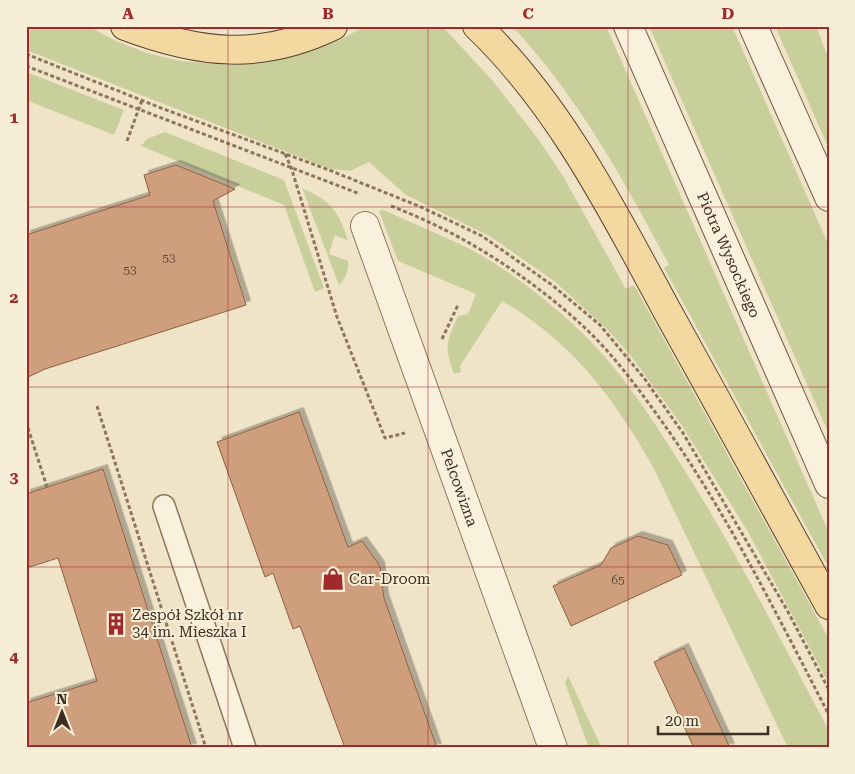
<svg xmlns="http://www.w3.org/2000/svg" width="855" height="774" font-family="'Roboto Serif',serif">
  <style>
    .green { fill: #c9cf9b }
    .building { fill: #cf9f7d; stroke: #8d5f41; filter: url(#shadow) }
    .lines { fill: none; stroke-linecap: round; stroke-linejoin: round }
    .lane-casing { stroke: #8d765c; stroke-width: 24 }
    .street-casing { stroke: #8d765c; stroke-width: 30 }
    .secondary-casing { stroke: #6f573f; stroke-width: 30 }
    .primary-casing { stroke: #5b4430; stroke-width: 30 }
    .path { stroke: #8d765c; stroke-width: 3; stroke-dasharray: 4 2.5; stroke-linecap: butt }
    .lane { stroke: #faf1dc; stroke-width: 21 }
    .street { stroke: #faf1dc; stroke-width: 28 }
    .secondary { stroke: #faf1dc; stroke-width: 28 }
    .primary { stroke: #f3d9a0; stroke-width: 28 }
    .grid { fill: none; stroke: #9e2a2b; stroke-width: 1; stroke-opacity: 0.55 }
    .labels { text-anchor: middle; stroke-width: 4; stroke-linejoin: round; paint-order: stroke }
    .number-label { font-size: 12px; fill: #624a37 }
    .street-label { font-size: 15px; fill: #3d2e20; stroke: #f7eed8 }
    .poi-label { font-size: 15px; fill: #3d2e20; stroke: #f7eed8; text-anchor: start }
    .neatline { fill: none; stroke: #9e2a2b; stroke-width: 2 }
    .grid-label { font-size: 16px; text-anchor: middle; font-weight: bold; fill: #9e2a2b }
  </style>
  <defs>
    <filter id="shadow"><feDropShadow dx="4.5" dy="-4.5" stdDeviation="0" flood-color="#0004"/></filter>
  </defs>
  <rect width="100%" height="100%" fill="#f0e4c8"/>
  <!-- green -->
  <g class="green">
    <path d="M26 26H88L116 41 147 53 181 61 232 65 271 61 306 53 340 40 365 26H442L492 80 539 140 563 176 626 289 634 285 829 639V684L748 532 681 424 631 356 607 329 554 281 491 237 406 195 369 162 350 171 330 169 26 50Z"/>
    <path d="M512 26H606L829 533V568L664 268 669 265C624 180 578 97 512 26Z"/>
    <path d="M649 26H732L829 246V434Z"/>
    <path d="M775 26H816L829 60V149Z"/>
    <path d="M26 72 124 110 114 135 26 100Z"/>
    <path d="M165 132 284 180 324 288 315 292 284 205 141 146 147 139Z"/>
    <path d="M302 188C331 201 339 211 348 241L335 235 329 254 348 261C349 270 346 279 339 285Z"/>
    <path d="M384 210C413 224 442 235 470 249 506 268 547 300 577 328 618 366 650 415 680 463 735 549 781 640 829 731V748H788L653 467C614 398 572 342 502 301L460 366 461 372 454 374C444 347 446 342 458 316L468 314 476 294 398 261 379 211Z"/>
    <path d="M568 676 602 748H589L565 683Z"/>
  </g>
  <!-- building -->
  <g class="building">
    <path d="M176 165 235 189 213 201 246 305 45 369 26 378V235L150 195 144 175Z"/>
    <path d="M299 412 348 547 362 541 380 566 384 598 437 748H345L300 626 293 629 273 573 265 577 217 442Z"/>
    <path d="M103 469 192 748H26V703L97 681 58 558 26 568V494Z"/>
    <path d="M638 536 668 545 682 575 571 626 553 586 601 565 611 548Z"/>
    <path d="M684 648 730 748H694L654 662Z"/>
  </g>
  <g class="lines">
    <defs>
      <path id="lane" d="M164 506 245 748"/>
      <g id="street">
        <path id="s1" d="M365 226 553 748"/>
      </g>
      <g id="secondary">
        <path id="s2" d="M628 26 829 484"/>
        <path d="M753 26 829 197"/>
      </g>
      <g id="primary">
        <path d="M125 26C199 54 260 61 333 26"/>
        <path d="M477 26C559 104 612 209 665 307 720 406 774 505 829 605"/>
      </g>
    </defs>
    <!-- lane casing -->
    <use href="#lane" class="lane-casing"/>
    <!-- street casing -->
    <use href="#street" class="street-casing"/>
    <!-- secondary casing -->
    <use href="#secondary" class="secondary-casing"/>
    <!-- primary casing -->
    <use href="#primary" class="primary-casing"/>
    <!-- path -->
    <g class="path">
      <path d="M26 54 161 108 329 170 421 207 482 236 552 285 600 325 644 378 683 433 787 610 829 690"/>
      <path d="M26 66 360 194"/>
      <path d="M127 141 142 100"/>
      <path d="M285 154 291 167 337 317 385 438 405 433"/>
      <path d="M391 206C462 233 527 275 583 326 611 352 635 384 658 416 725 509 776 613 829 715"/>
      <path d="M442 339 458 305"/>
      <path d="M97 406 206 748"/>
      <path d="M28 428 47 487"/>
    </g>
    <!-- lane -->
    <use href="#lane" class="lane"/>
    <!-- street -->
    <use href="#street" class="street"/>
    <!-- secondary -->
    <use href="#secondary" class="secondary"/>
    <!-- primary -->
    <use href="#primary" class="primary"/>
  </g>
  <!-- grid -->
  <path class="grid" d="M228 26V748M428 26V748M628 26V748M26 207H829M26 387H829M26 567H829"/>
  <!-- icons -->
  <defs>
    <symbol id="shop-bare" viewBox="-9 -9 18 18"><path d="M-5-2.5h2.3a2.7 3.5 0 0 1 5.4 0H5L5.5 6h-11ZM-1.5-2.5h3a1.5 2.3 0 0 0-3 0Z" fill="#9e2a2b" stroke="#f7eed8" stroke-width="2.5" paint-order="stroke"/></symbol>
    <symbol id="building-bare" viewBox="-9 -9 18 18"><path d="M-4-6H4V6H1V3H-1V6H-4ZM-2.5-4.3h1.7v1.8h-1.7ZM.8-4.3h1.7v1.8H.8ZM-2.5-1h1.7V.8h-1.7ZM.8-1h1.7V.8H.8Z" fill="#9e2a2b" stroke="#f7eed8" stroke-width="2.5" paint-order="stroke"/></symbol>
  </defs>
  <g fill-rule="evenodd">
    <use href="#shop-bare" x="317" y="563" width="32" height="32"/>
    <use href="#building-bare" x="100" y="608" width="32" height="32"/>
  </g>
  <g class="labels">
    <!-- number labels -->
    <g class="number-label">
      <text x="169" y="262">53</text>
      <text x="130" y="274">53</text>
      <text x="618" y="584">65</text>
    </g>
    <!-- street labels -->
    <g class="street-label">
      <text dy="5" stroke="none"><textPath href="#s2" startOffset="250">Piotra Wysockiego</textPath></text>
      <text dy="5" stroke="none"><textPath href="#s1" startOffset="278">Pelcowizna</textPath></text>
    </g>
    <!-- poi labels -->
    <g class="poi-label">
      <text x="349" y="584">Car-Droom</text>
      <text x="132" y="620">Zespół Szkół nr<tspan x="132" dy="17">34 im. Mieszka I</tspan></text>
    </g>
  </g>
  <!-- border -->
  <rect width="855" height="774" fill="none" stroke="#f7eed8" stroke-width="55"/>
  <!-- north arrow -->
  <g transform="translate(62 712)" stroke="#f7eed8" stroke-width="4" paint-order="stroke">
  <path d="M0-4L9 19L0 12L-9 19Z" fill="#3d2e20"/>
  <text y="-8" font-size="14" font-weight="bold" text-anchor="middle" fill="#3d2e20">N</text>
  </g>
  <!-- scale -->
  <path d="M658 726v8h110v-8" fill="none" stroke="#3d2e20" stroke-width="2.5"/>
  <text x="665" y="726" font-size="15" fill="#3d2e20" stroke="#f7eed8" stroke-width="4" paint-order="stroke">20 m</text>
  <rect x="28" y="28" width="800" height="718" class="neatline"/>
  <g class="grid-label">
    <text x="128" y="19">A</text>
    <text x="328" y="19">B</text>
    <text x="528" y="19">C</text>
    <text x="728" y="19">D</text>
    <text x="14" y="123">1</text>
    <text x="14" y="303">2</text>
    <text x="14" y="483">3</text>
    <text x="14" y="662">4</text>
  </g>
</svg>
